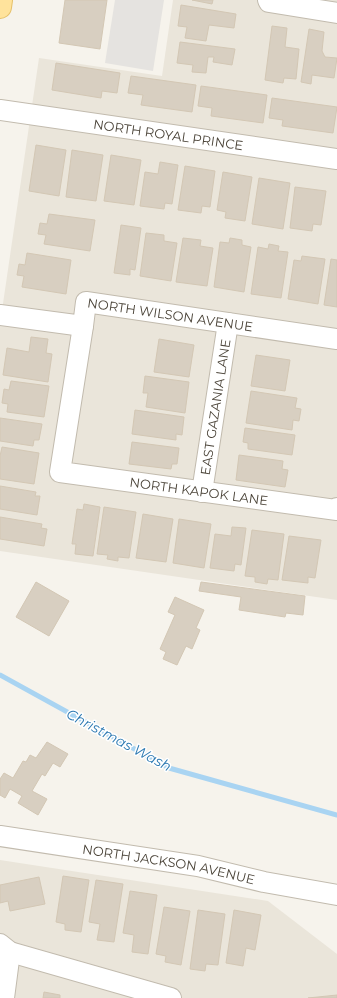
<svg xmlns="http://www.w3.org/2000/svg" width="337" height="998" font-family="Montserrat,sans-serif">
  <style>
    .residential { fill: #eae5da }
    .parking { fill: #e5e3e0 }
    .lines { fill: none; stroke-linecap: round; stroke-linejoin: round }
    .stream { stroke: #a9d4f2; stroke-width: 5 }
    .building { fill: #d8cfc1; stroke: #d3c7b4 }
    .minor-casing { stroke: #c2bbae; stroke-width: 22 }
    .major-casing { stroke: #e6c16a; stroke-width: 24 }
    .minor { stroke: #fff; stroke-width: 20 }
    .major { stroke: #ffe39c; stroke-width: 22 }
    .labels { text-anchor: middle; stroke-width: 3; stroke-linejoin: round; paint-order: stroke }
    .street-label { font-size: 13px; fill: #4b4439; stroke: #fff }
    .water-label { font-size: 14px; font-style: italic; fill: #2e7ab2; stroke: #fff }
  </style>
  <rect width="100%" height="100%" fill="#f6f3ec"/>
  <!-- residential -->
  <g class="residential">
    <path d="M173 0H337V600L0 551V324L39 58 162 76Z"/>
    <path d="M0 860 268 901 337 954V998H0Z"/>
  </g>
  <!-- parking -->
  <path class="parking" d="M115 0H164L153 71 105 63Z"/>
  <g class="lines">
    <!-- stream -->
    <path class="stream" d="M0 675 169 768 337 815"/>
  </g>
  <!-- building -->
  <g class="building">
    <path d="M65 0H107L100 49 59 43Z"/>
    <path d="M192 0H213L212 4Z"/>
    <path d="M181 5 236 14 234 28 209 25 206 41 185 38 187 27 178 26Z"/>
    <path d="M272 26 287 28 285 47 299 49 296 79 284 78 283 83 265 80Z"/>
    <path d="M309 29 324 32 322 51 325 57 337 58 334 78 312 75 311 84 301 82Z"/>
    <path d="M180 42 235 49 232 65 213 62 214 57H208L206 73 192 72 193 65 177 63Z"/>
    <path d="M56 63 120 73 117 93 102 91 101 98 52 90Z"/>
    <path d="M131 76 196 85 192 112 141 105 143 95 128 93Z"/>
    <path d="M201 86 267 95 263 123 211 116 212 108 198 106Z"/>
    <path d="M272 98 337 107 333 133 282 126 283 120 269 118Z"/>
    <path d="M36 145 66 150 59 196 29 191Z"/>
    <path d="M72 150 103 155 96 201 66 197Z"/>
    <path d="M111 155 141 160 134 205 104 201Z"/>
    <path d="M160 162 178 165 172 204 165 203 164 209 140 206 145 172 158 174Z"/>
    <path d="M185 166 215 171 210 207 202 206 201 213 178 210Z"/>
    <path d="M223 172 252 177 245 221 225 218 226 212 217 210Z"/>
    <path d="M259 178 290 183 283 229 252 224Z"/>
    <path d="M295 187 326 191 321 225 313 224 312 231 290 228Z"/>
    <path d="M49 214 95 220 90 251 44 244 46 235 38 234 40 223 47 224Z"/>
    <path d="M121 225 141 228 135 270 130 269V275L114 273Z"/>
    <path d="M146 233 164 235V241L177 243 171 281 140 276Z"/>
    <path d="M183 238 201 240 200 246 213 248 207 286 176 282Z"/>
    <path d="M230 238 242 240V245L251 247 244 292 214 287 220 242 229 243Z"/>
    <path d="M269 244 279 246 278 251 288 252 281 298 251 294 258 247 268 249Z"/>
    <path d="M27 253 71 260 66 294 22 287 24 276 17 275 19 264 25 265Z"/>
    <path d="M302 256 325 259 318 304 288 299 294 260 301 261Z"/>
    <path d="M331 259 337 260V307L324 305Z"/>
    <path d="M31 337 48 339 46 353 52 354 48 382 3 375 7 348 29 352Z"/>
    <path d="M159 339 194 345 189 377 154 372Z"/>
    <path d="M256 355 290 360 285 391 251 386Z"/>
    <path d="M145 376 189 382 185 413 146 407 148 393H143Z"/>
    <path d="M11 381 49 386 44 417 7 412 8 404 2 403 4 389 9 390Z"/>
    <path d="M251 391 297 398 295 408 301 409 299 421 293 420 292 430 246 423Z"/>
    <path d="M135 410 184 417 182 435 176 434V440L132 434Z"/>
    <path d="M0 418 42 424 39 440H34L33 446 0 441Z"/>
    <path d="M245 428 295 435 292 455 248 449V443L243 442Z"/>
    <path d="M132 442 179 448 177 464H172L171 469 129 464Z"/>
    <path d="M2 447 39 453 34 484 0 479V456Z"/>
    <path d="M239 455 283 461 282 469 288 470 285 487 236 480Z"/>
    <path d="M0 486 36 492 35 496H40L37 515 0 509Z"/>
    <path d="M84 504 100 507 93 556 75 554 76 544H72L77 509 83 510Z"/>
    <path d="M104 507 136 512 129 558 118 557V561L107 559 108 555 97 554Z"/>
    <path d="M143 514 173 519 166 562 136 558Z"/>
    <path d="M0 517 42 524 41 528 47 529 44 546 0 539Z"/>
    <path d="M179 519 211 524 204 568 173 563Z"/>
    <path d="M232 527 246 528 241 565 235 564 234 571 210 568 215 534 231 536Z"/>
    <path d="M252 530 284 534 278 580 268 579 267 584 255 582V577L245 576Z"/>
    <path d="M289 536 321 540 315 578 308 577V583L282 580Z"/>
    <path d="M36 582 69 601 49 636 16 617Z"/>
    <path d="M201 582 305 596 303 615 286 613 285 617 239 610 241 597 199 591Z"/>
    <path d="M175 597 204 610 196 628 200 630 192 649 186 646 177 665 163 659 166 652 160 649 175 615 168 612Z"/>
    <path d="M47 742 68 754 60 767 53 763 45 776 42 774 32 791 47 799 38 815 18 803 22 796 10 789 5 798 0 795V779L4 773 13 778 23 761 26 762 30 755 36 758Z"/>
    <path d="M63 876 89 880 81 932 65 930V924L56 922Z"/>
    <path d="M39 877 45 904 10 911 8 901 0 903V885Z"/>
    <path d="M96 880 123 884 114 942 97 940 100 924 89 922Z"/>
    <path d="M130 891 157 895 148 954 132 952 134 935 123 933Z"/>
    <path d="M164 907 190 911 181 965 165 962 166 956 156 954Z"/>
    <path d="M198 910 225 914 218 965 206 964 205 971 190 969Z"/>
    <path d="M234 910 261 915 255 950 246 948 243 966 226 963Z"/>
    <path d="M44 992 60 995V998H43Z"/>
    <path d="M337 995V998H308Z"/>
  </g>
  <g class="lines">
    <defs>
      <g id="minor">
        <path d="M268 0 269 2 337 13"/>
        <path id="s1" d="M0 110 337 159"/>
        <path id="s2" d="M0 315 83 326 86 302 337 339"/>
        <path id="s3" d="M83 326 60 472 337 510V508"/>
        <path id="s4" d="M202 492 228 323"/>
        <path id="s5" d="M0 836 198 866 264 882 337 895"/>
        <path d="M0 944 10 952 171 998"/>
        <path d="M4 998 10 952"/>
      </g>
      <path id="major" d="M0 7 1 0"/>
    </defs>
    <!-- minor casing -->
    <use href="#minor" class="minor-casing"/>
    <!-- major casing -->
    <use href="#major" class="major-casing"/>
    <!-- minor -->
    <use href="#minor" class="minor"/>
    <!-- major -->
    <use href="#major" class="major"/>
  </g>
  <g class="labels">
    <!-- street labels -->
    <g class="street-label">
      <text dy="5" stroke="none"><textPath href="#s1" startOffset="170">NORTH ROYAL PRINCE</textPath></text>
      <text dy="5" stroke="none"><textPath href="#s2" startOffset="193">NORTH WILSON AVENUE</textPath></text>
      <text dy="5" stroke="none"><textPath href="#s4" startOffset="86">EAST GAZANIA LANE</textPath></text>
      <text dy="5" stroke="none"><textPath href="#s3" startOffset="288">NORTH KAPOK LANE</textPath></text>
      <text dy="5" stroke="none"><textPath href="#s5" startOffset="171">NORTH JACKSON AVENUE</textPath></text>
    </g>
    <!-- water labels -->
    <g class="water-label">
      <text transform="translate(119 740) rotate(28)" y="5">Christmas Wash</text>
    </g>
  </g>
</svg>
